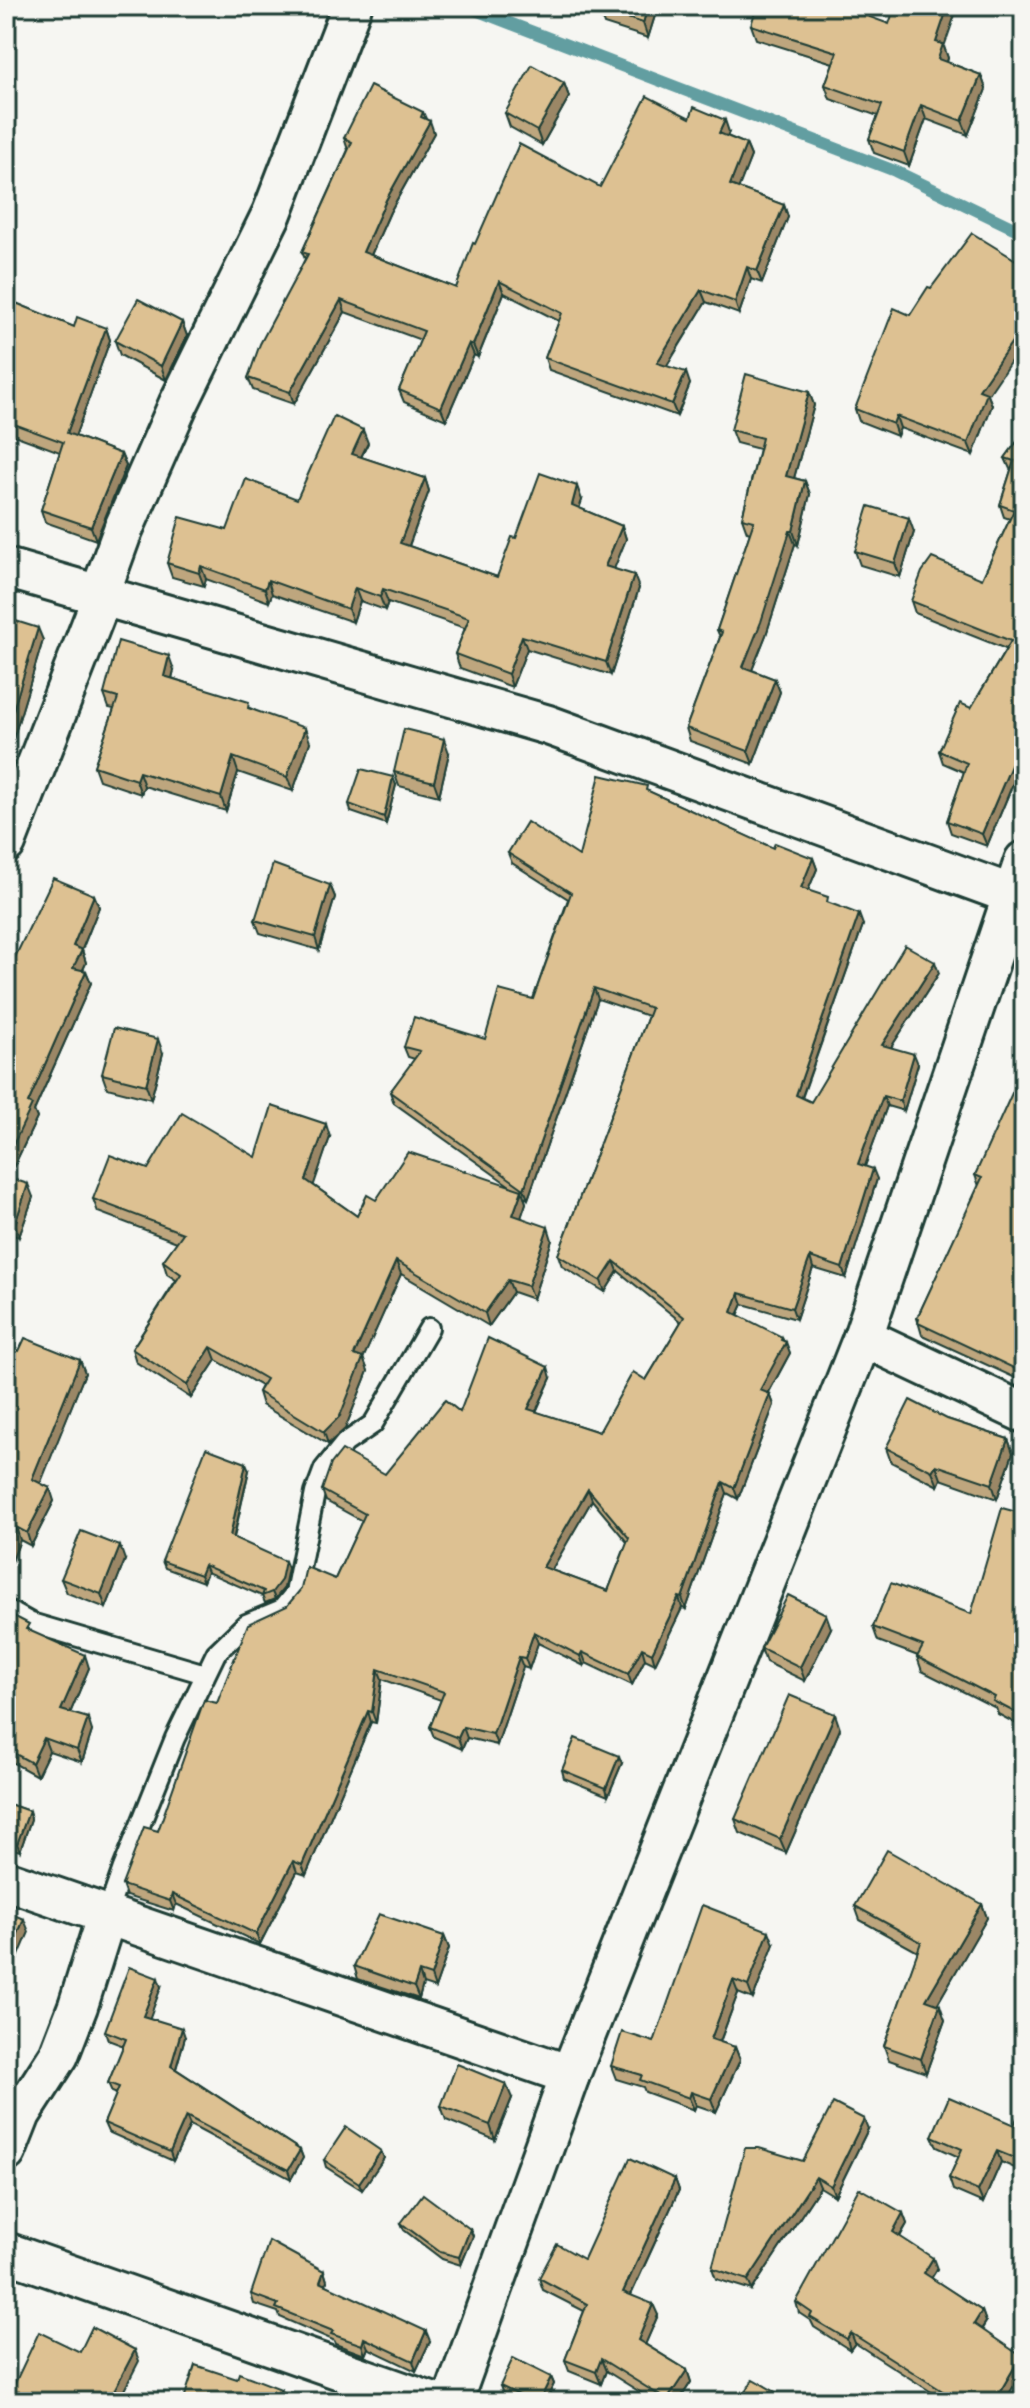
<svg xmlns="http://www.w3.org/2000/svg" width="1030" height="2408" font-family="'Architects Daughter',sans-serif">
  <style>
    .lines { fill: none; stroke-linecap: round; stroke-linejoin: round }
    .stream { stroke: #629ea1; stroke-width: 12 }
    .service-casing { stroke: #1f3d34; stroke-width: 24 }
    .minor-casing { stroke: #1f3d34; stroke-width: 44 }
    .service { stroke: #f6f6f2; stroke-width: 18 }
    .minor { stroke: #f6f6f2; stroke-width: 38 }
    .wall { fill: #bea67e; stroke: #1f3d34; stroke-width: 2; fill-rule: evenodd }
    .shaded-wall { fill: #9b8766; stroke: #1f3d34; stroke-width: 2 }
    .building { fill: #ddc192; stroke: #1f3d34; stroke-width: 2; fill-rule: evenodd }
  </style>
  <rect width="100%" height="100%" fill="#f6f6f2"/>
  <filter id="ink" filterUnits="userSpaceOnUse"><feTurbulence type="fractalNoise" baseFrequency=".0125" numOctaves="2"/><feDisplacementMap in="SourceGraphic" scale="16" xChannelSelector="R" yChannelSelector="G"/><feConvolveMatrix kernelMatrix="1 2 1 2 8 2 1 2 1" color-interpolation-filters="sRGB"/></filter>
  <g filter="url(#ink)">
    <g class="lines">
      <!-- stream -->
      <path class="stream" d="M465 6 895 171 1024 233"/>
      <defs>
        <g id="service">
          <path d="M6 1609 31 1623 205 1674"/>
          <path d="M107 1914 123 1868 175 1738 216 1653 246 1624 282 1609 295 1593 315 1493 324 1469 345 1443 373 1424 429 1328"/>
        </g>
        <g id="minor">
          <path d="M6 568 548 725 1024 899"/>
          <path d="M6 843 102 597 103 585 123 530 178 405 272 213 352 6"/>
          <path d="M863 1337 1024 1413"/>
          <path d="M6 1880 570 2075"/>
          <path d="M6 2152 21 2114 59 2055 78 2006 107 1914"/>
          <path d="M6 2252 431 2402"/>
          <path d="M452 2402 570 2075 863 1337 1024 861"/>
        </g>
      </defs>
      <!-- service casing -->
      <use href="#service" class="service-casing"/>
      <!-- minor casing -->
      <use href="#minor" class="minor-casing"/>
      <!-- service -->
      <use href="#service" class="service"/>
      <!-- minor -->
      <use href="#minor" class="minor"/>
    </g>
    <!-- wall -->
    <g class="wall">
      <path d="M600 6H658L648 38 604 24 599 9Z"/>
      <path d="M751 25 944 47 948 58 947 62 981 75 986 89 968 135 926 119 909 166 874 153 869 139 878 116 830 99 825 85 833 63 756 39Z"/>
      <path d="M564 83 569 97 542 145 510 127 505 113Z"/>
      <path d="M423 112 426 119 434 133 390 212 371 255 456 288 475 244 600 187 690 118 729 132 727 136 746 144 751 156 738 188 784 205 788 217 762 283 751 279 739 314 706 302 667 366 690 384 677 416 549 370 545 358 559 321 504 293 478 357 474 355 446 420 404 402 399 390 421 340 345 312 294 404 253 390 248 378 305 259 302 252 348 150 344 138Z"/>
      <path d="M6 299 74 327 106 328 110 340 75 436 121 454 126 466 96 540 45 522 41 510 60 452 6 432Z"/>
      <path d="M182 322 187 336 166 380 120 355 115 341Z"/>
      <path d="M809 392 814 405 794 478 805 481 810 494 798 545 795 544 766 635 752 670 775 679 780 692 753 764 690 741 686 728 720 637 717 630 750 533 747 532 742 518 759 449 736 443 731 430Z"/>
      <path d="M988 395 992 405 973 455 900 428 897 436 859 421 855 409Z"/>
      <path d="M1024 432V757L987 846 951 833 947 821 964 772 943 763 939 751 971 708 1006 649 915 613 911 601 982 579 1010 519 1004 517 1000 505 1011 470 1010 469 1005 458Z"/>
      <path d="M368 443 361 457 425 478 429 491 409 546 497 577 516 538 582 500 579 508 622 526 626 539 614 568 639 588 611 675 527 649 512 687 460 668 455 654 465 628 388 602 385 610 360 601 353 622 272 594 269 602 206 579 204 586 172 577 167 563 227 530 297 499Z"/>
      <path d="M914 532 900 577 860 565 855 551Z"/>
      <path d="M6 618 43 640 11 746 6 744Z"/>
      <path d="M174 670 172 678 252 709 310 742 293 791 238 772 226 811 144 786 141 794 99 780 94 766 114 709 109 708 104 694Z"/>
      <path d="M449 753 439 796 399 786 394 772Z"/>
      <path d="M396 785 386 824 351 812 349 804Z"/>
      <path d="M648 791 773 848 813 858 817 869 808 890 863 925 802 1098 811 1102 939 973 891 1047 918 1064 904 1111 887 1106 865 1166 877 1179 846 1278 813 1268 796 1319 743 1304 738 1315 784 1341 790 1353 768 1394H770L774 1405 738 1499 727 1493 686 1609 682 1608 655 1664 645 1659 632 1685 586 1663 584 1666 538 1643 529 1669 523 1667 497 1745 467 1738 462 1749 434 1737 430 1727 441 1700 382 1679 376 1723 371 1722 306 1875 297 1872 260 1944 176 1904 174 1911 126 1896 122 1885 158 1831 217 1703 287 1606 335 1579 362 1521 326 1501 322 1490 385 1474 460 1412 551 1378 536 1412 599 1432 646 1380 681 1322 618 1271 605 1292 562 1266 558 1255 648 1016 598 999 528 1199 524 1197 526 1203 521 1217 552 1240 533 1299 513 1292 489 1326 401 1274 363 1358 368 1371 345 1429 328 1444 262 1405 258 1392 261 1386 216 1360 191 1398 136 1362 132 1349 176 1280 167 1274 163 1261 177 1242 98 1212 93 1199 148 1169 256 1157 330 1137 313 1185 357 1216 376 1200 510 1186 394 1103 390 1092 415 1059 408 1057 404 1047 485 1039 533 999 568 899 512 863 508 853 579 856ZM592 1500 627 1542 608 1591 551 1570Z"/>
      <path d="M330 885 335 897 319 950 260 933 255 920Z"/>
      <path d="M94 895 99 907 82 950 86 963 83 970 86 971 91 983 34 1111 37 1118 8 1178 33 1197 19 1237 10 1234 6 1248V976Z"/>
      <path d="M163 1053 151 1099 107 1088 102 1074Z"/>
      <path d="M1024 1084V1382L922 1335 917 1318 979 1186 975 1175Z"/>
      <path d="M6 1346 19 1351 80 1360 85 1373 40 1483 54 1501 31 1546 20 1540 6 1577Z"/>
      <path d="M947 1419 1008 1439 1013 1453 997 1499 941 1479 938 1486 891 1462 886 1448Z"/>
      <path d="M249 1470 234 1538 288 1568 284 1588 275 1599 265 1603 262 1596 207 1572 203 1582 165 1568 162 1561Z"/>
      <path d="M1024 1514V1728L998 1714 996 1708 922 1671 917 1657 918 1656 878 1641 873 1627 971 1614Z"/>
      <path d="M125 1560 106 1608 67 1593 61 1579Z"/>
      <path d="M6 1612 32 1632 89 1668 70 1713 92 1731 82 1762 49 1751 37 1776 6 1759Z"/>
      <path d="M831 1628 805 1681 766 1662 761 1648Z"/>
      <path d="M840 1729 786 1853 740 1833 735 1819Z"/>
      <path d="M622 1763 608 1796 564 1778 562 1770Z"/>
      <path d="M6 1803 29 1811 31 1819 20 1851 6 1847Z"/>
      <path d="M982 1904 987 1918 937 2004 945 2020 926 2073 889 2060 884 2046 918 1952 860 1920 855 1906Z"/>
      <path d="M444 1936 449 1948 435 1988 423 1984 419 1999 358 1979 354 1966Z"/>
      <path d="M774 1944 753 1999 738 1993 720 2042 735 2047 740 2060 716 2112 696 2105 694 2110 645 2092 643 2087 616 2079 611 2066 654 2042Z"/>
      <path d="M161 1987 149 2018 185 2037 176 2069 300 2150 303 2158 291 2179 190 2125 173 2161 108 2132 104 2123 117 2094 112 2092 108 2083 124 2046 108 2040 105 2031Z"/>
      <path d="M512 2098 495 2140 446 2120 441 2106Z"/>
      <path d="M1024 2122V2172L1001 2162 983 2203 953 2190 949 2178 959 2157 937 2147 932 2136 1014 2125Z"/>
      <path d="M868 2129 835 2196 820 2187 752 2290 716 2279 712 2268 803 2161Z"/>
      <path d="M384 2158 362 2190 326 2167 324 2160Z"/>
      <path d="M675 2179 679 2190 631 2295 658 2315 645 2344 687 2370 691 2382 678 2402H656L606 2371 601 2384 569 2371 565 2360 584 2311 543 2290 539 2278 584 2259Z"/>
      <path d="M903 2213 907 2224 900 2237 937 2269 931 2278 982 2311 986 2322 982 2329 1024 2369 1004 2402H947L855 2343 850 2350 814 2327 811 2321 799 2313 796 2302Z"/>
      <path d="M401 2223 470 2229 473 2236 461 2265 442 2259 404 2230Z"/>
      <path d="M324 2271 327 2281 326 2285 430 2341 416 2371 368 2348 365 2355 335 2344 333 2340 280 2317 278 2312 254 2304 251 2294Z"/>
      <path d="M551 2377 554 2384 545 2402H521L503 2394 500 2386Z"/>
    </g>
    <!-- shaded-wall -->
    <g class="shaded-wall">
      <path d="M648 6H658L648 38 643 23Z"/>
      <path d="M948 6H958L944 47 948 58 943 73 938 59 936 42Z"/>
      <path d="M981 75 986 89 968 135 962 121Z"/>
      <path d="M564 83 569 97 542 145 537 131Z"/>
      <path d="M921 105 926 119 909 166 904 152Z"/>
      <path d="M725 120 729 132 723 145 719 133Z"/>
      <path d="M430 121 434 133 390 212 367 264 363 252 386 200Z"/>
      <path d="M746 144 751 156 735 197 730 185Z"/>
      <path d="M784 205 788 217 762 283 757 271Z"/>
      <path d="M747 267 751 279 739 314 735 302Z"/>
      <path d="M499 281 504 293 478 357 473 345Z"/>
      <path d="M701 290 706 302 661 375 657 363Z"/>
      <path d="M341 300 345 312 294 404 290 392Z"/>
      <path d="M182 322 187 336 166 380 161 366Z"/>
      <path d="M1024 324V342L988 395 992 405 973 455 968 443 979 390Z"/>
      <path d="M106 328 110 340 72 445 67 433Z"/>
      <path d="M469 343 474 355 446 420 441 408Z"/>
      <path d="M686 372 690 384 677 416 672 404Z"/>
      <path d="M809 392 814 405 791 489 786 476Z"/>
      <path d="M896 416 900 428 897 436 893 424Z"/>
      <path d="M363 430 368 443 356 467 352 454Z"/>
      <path d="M121 454 126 466 96 540 91 527Z"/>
      <path d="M425 478 429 491 405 556 400 543Z"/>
      <path d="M805 481 810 494 798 545 793 531Z"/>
      <path d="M577 486 582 500 576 518 572 505Z"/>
      <path d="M909 518 914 532 900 577 895 563Z"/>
      <path d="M622 526 626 539 610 579 605 566Z"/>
      <path d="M790 531 795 544 766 635 748 680 743 667Z"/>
      <path d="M201 566 206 579 204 586 199 573Z"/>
      <path d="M634 575 639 588 611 675 606 662Z"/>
      <path d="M268 580 272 594 269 602 265 589Z"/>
      <path d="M355 588 360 601 353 622 348 609Z"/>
      <path d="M383 589 388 602 385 610 380 597Z"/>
      <path d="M38 628 43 640 11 746 6 733Z"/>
      <path d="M522 636 527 649 512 687 508 674Z"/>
      <path d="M169 656 174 670 169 690 164 676Z"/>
      <path d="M775 679 780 692 753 764 748 751Z"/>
      <path d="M305 728 310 742 293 791 287 777Z"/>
      <path d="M1024 735V757L987 846 982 834Z"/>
      <path d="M444 739 449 753 439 796 434 782Z"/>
      <path d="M233 757 238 772 226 811 221 797Z"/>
      <path d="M139 772 144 786 141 794 136 780Z"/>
      <path d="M393 777 396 785 386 824 384 817Z"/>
      <path d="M813 858 817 869 805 898 801 888Z"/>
      <path d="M330 885 335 897 319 950 315 937Z"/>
      <path d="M94 895 99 907 80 954 82 950 86 963 78 980 73 968V946Z"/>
      <path d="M859 914 863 925 799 1105 796 1095Z"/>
      <path d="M935 962 939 973 886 1055 882 1045Z"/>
      <path d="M86 971 91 983 34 1111 37 1118 6 1183V1160L28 1103Z"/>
      <path d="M594 988 598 999 528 1199 524 1189Z"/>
      <path d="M158 1039 163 1053 151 1099 146 1085Z"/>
      <path d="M914 1054 918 1064 904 1111 900 1101Z"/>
      <path d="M883 1096 887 1106 862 1174 858 1164Z"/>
      <path d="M326 1124 330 1137 311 1193 306 1180Z"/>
      <path d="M873 1169 877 1179 846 1278 842 1268Z"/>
      <path d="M28 1184 33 1197 19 1237 15 1224Z"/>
      <path d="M522 1190 526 1203 518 1227 513 1215Z"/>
      <path d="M6 1222 10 1234 6 1248Z"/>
      <path d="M548 1227 552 1240 533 1299 528 1286Z"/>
      <path d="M810 1257 813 1268 796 1319 792 1308Z"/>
      <path d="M396 1261 401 1274 359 1368 354 1355Z"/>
      <path d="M614 1261 618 1271 605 1292 601 1281Z"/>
      <path d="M508 1280 513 1292 489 1326 485 1313Z"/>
      <path d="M739 1293 743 1304 735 1322 732 1312Z"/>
      <path d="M782 1337 785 1345 786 1342 790 1353 764 1401 760 1390Z"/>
      <path d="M211 1347 216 1360 191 1398 187 1385Z"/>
      <path d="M363 1358 368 1371 345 1429 328 1444 324 1432Z"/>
      <path d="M80 1360 85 1373 37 1492 32 1479Z"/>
      <path d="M548 1367 551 1378 532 1420 528 1409Z"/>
      <path d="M770 1394 774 1405 738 1499 734 1488Z"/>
      <path d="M1008 1439 1013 1453 997 1499 992 1484Z"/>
      <path d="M246 1463 249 1470 232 1544 230 1536Z"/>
      <path d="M936 1465 941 1479 938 1486 932 1471Z"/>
      <path d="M723 1482 727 1493 686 1609 682 1598Z"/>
      <path d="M50 1488 54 1501 31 1546 27 1533Z"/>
      <path d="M588 1489 592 1500 547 1578 543 1567Z"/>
      <path d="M16 1527 20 1540 6 1577V1553Z"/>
      <path d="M120 1546 125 1560 106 1608 101 1594Z"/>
      <path d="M285 1561 288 1568 284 1588 275 1599 272 1592Z"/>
      <path d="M204 1565 207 1572 203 1582 200 1575Z"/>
      <path d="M679 1597 682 1608 655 1664 652 1653Z"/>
      <path d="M826 1614 831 1628 805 1681 800 1667Z"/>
      <path d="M1024 1623V1654L1019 1640Z"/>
      <path d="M534 1632 538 1643 529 1669 525 1658Z"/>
      <path d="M642 1648 645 1659 632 1685 628 1674Z"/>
      <path d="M582 1652 586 1663 584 1666 580 1656Z"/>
      <path d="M85 1655 89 1668 66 1723 61 1710Z"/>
      <path d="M519 1657 523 1667 497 1745 493 1734Z"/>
      <path d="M378 1669 382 1679 376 1723 372 1712Z"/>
      <path d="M368 1711 371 1722 306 1875 302 1865Z"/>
      <path d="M835 1714 840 1729 786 1853 780 1839Z"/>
      <path d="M88 1718 92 1731 82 1762 77 1750Z"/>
      <path d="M463 1727 467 1738 462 1749 458 1738Z"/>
      <path d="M44 1738 49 1751 37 1776 32 1763Z"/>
      <path d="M619 1756 622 1763 608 1796 606 1788Z"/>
      <path d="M29 1811 31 1819 20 1851 17 1844Z"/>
      <path d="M293 1861 297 1872 260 1944 256 1934Z"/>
      <path d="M172 1894 176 1904 174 1911 170 1901Z"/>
      <path d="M982 1904 987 1918 931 2015 926 2000Z"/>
      <path d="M24 1919 29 1932 6 1986V1962Z"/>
      <path d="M769 1931 774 1944 753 1999 748 1986Z"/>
      <path d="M444 1936 449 1948 435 1988 431 1976Z"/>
      <path d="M419 1972 423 1984 419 1999 414 1987Z"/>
      <path d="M158 1978 161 1987 147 2025 143 2016Z"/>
      <path d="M733 1980 738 1993 716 2052 711 2039Z"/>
      <path d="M940 2005 945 2020 926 2073 921 2059Z"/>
      <path d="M182 2028 185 2037 174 2075 171 2066Z"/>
      <path d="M735 2047 740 2060 716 2112 711 2099Z"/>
      <path d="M506 2084 512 2098 495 2140 490 2125Z"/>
      <path d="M691 2092 696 2105 694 2110 689 2098Z"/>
      <path d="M186 2116 190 2125 173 2161 170 2152Z"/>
      <path d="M864 2119 868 2129 835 2196 831 2186Z"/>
      <path d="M300 2150 303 2158 291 2179 288 2170Z"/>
      <path d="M381 2151 384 2158 362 2190 359 2183Z"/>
      <path d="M997 2151 1001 2162 983 2203 978 2191Z"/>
      <path d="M816 2177 820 2187 752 2290 748 2280Z"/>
      <path d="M675 2179 679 2190 627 2303 623 2292Z"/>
      <path d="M903 2213 907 2224 896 2242 893 2232Z"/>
      <path d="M470 2229 473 2236 461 2265 459 2257Z"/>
      <path d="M933 2258 937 2269 928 2284 924 2273Z"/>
      <path d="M324 2271 327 2281 323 2292 320 2282Z"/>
      <path d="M653 2304 658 2315 642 2352 638 2340Z"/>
      <path d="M982 2311 986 2322 978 2334 974 2324Z"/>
      <path d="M426 2331 430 2341 416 2371 413 2361Z"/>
      <path d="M851 2333 855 2343 850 2350 847 2339Z"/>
      <path d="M364 2338 368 2348 365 2355 362 2345Z"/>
      <path d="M135 2350 139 2361 118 2402H108Z"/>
      <path d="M1021 2356 1024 2364V2369L1004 2402H994Z"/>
      <path d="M601 2359 606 2371 601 2384 596 2372Z"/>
      <path d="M687 2370 691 2382 678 2402H668L667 2400Z"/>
      <path d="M551 2377 554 2384 545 2402H539Z"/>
    </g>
    <!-- building -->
    <g class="building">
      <path d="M600 6H648L643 23 599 9Z"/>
      <path d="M757 6H840L889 24 895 6H948L936 42 943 44 938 59 981 75 962 121 921 105 904 152 869 139 882 105 825 85 837 52 751 25Z"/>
      <path d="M532 65 564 83 537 131 505 113Z"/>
      <path d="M370 86 423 112 421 117 430 121 386 200 363 252 456 288 473 243 475 244 519 144 600 187 647 96 690 118 694 107 725 120 719 133 746 144 730 185 784 205 757 271 747 267 735 302 701 290 657 363 686 372 672 404 545 358 562 313 499 281 473 345 469 343 441 408 399 390 424 331 341 300 290 392 248 378 260 344 308 254 302 252 352 142 344 138Z"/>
      <path d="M972 233 1024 265V324L979 390 987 393 968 443 896 416 893 424 855 409 894 308 910 315 928 287 931 288Z"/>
      <path d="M6 299 74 327 77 317 106 328 67 433 121 454 91 527 41 510 63 442 6 421Z"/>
      <path d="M138 299 182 322 161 366 115 341Z"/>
      <path d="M746 374 809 392 786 476 805 481 793 531H790L761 622 743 667 775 679 748 751 686 728 722 632 717 630 754 521 742 518 762 438 731 430Z"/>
      <path d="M334 416 363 430 352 454 425 478 400 543 497 577 512 537 516 538 540 473 577 486 572 505 622 526 605 566 634 575 606 662 522 636 508 674 455 654 469 618 383 589 380 597 355 588 348 609 268 580 265 589 201 566 199 573 167 563 180 517 227 530 246 479 297 499Z"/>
      <path d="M1024 432V735L982 834 947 821 967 763 939 751 960 703 971 708 1011 641 911 601 922 572 932 558 982 579 1014 510 1000 505 1014 461 1005 458Z"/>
      <path d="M869 506 909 518 895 563 855 551Z"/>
      <path d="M6 618 38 628 6 733Z"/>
      <path d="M118 641 169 656 164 676 249 702 248 708 305 728 287 777 233 757 221 797 139 772 136 780 94 766 118 698 104 694Z"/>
      <path d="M404 729 444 739 434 782 394 772Z"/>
      <path d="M361 769 393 777 384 817 349 804Z"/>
      <path d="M600 775 647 786 646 790 773 848 775 843 813 858 801 888 828 897 827 902 859 914 796 1095 811 1102 905 945 935 962 882 1045 914 1054 900 1101 883 1096 858 1164 873 1169 842 1268 810 1257 792 1308 739 1293 732 1312 782 1337 781 1340 786 1342 760 1390 770 1394 734 1488 723 1482 682 1598 679 1597 652 1653 642 1648 628 1674 582 1652 580 1656 534 1632 525 1658 519 1657 493 1734 463 1727 458 1738 430 1727 444 1692 378 1669 372 1712 368 1711 302 1865 293 1861 256 1934 172 1894 170 1901 122 1885 144 1827 158 1831 204 1700 217 1703 248 1624 287 1606 301 1589 306 1567 335 1579 365 1514 322 1490 331 1464 342 1450 385 1474 445 1400 460 1412 488 1338 548 1367 528 1409 599 1432 633 1372 646 1380 684 1317 614 1261 601 1281 558 1255 651 1008 594 988 524 1189 390 1092 420 1051 404 1047 414 1017 485 1039 499 990 533 999 571 893 508 853 527 822 579 856ZM588 1489 629 1538 608 1591 543 1567Z"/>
      <path d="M273 864 330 885 315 937 255 920Z"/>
      <path d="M53 878 94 895 73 946 82 950 73 968 86 971 28 1103 32 1105 6 1160V976Z"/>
      <path d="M114 1028 158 1039 146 1085 102 1074Z"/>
      <path d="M1024 1034V1045L1020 1042Z"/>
      <path d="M1017 1082 1024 1084V1373L918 1323 919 1319 917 1318 982 1178 975 1175Z"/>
      <path d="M272 1106 326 1124 306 1180 357 1216 367 1195 376 1200 408 1152 522 1190 513 1215 548 1227 528 1286 508 1280 485 1313 396 1261 354 1355 363 1358 340 1416 324 1432 258 1392 266 1379 211 1347 187 1385 132 1349 181 1274 163 1261 183 1233 93 1199 110 1155 148 1169 182 1113 256 1157Z"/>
      <path d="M6 1177 28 1184 15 1224 6 1221Z"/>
      <path d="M25 1338 80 1360 32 1479 50 1488 27 1533 16 1527 6 1553V1346L19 1351Z"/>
      <path d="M910 1400 947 1419 1008 1439 992 1484 936 1465 932 1471 886 1448Z"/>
      <path d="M206 1448 246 1463 230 1536 285 1561 281 1580 272 1592 262 1596 264 1591 204 1565 200 1575 162 1561Z"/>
      <path d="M1002 1508 1024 1514V1623L1019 1640 1024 1643V1717L993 1701 995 1697 917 1657 923 1646 873 1627 891 1583 971 1614Z"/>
      <path d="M81 1531 120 1546 101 1594 61 1579Z"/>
      <path d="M788 1595 826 1614 800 1667 761 1648Z"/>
      <path d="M6 1612 29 1624 26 1629 85 1655 61 1710 88 1718 77 1750 44 1738 32 1763 6 1749Z"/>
      <path d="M789 1695 835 1714 780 1839 735 1819Z"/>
      <path d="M575 1738 619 1756 606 1788 562 1770Z"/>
      <path d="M6 1803 29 1811 17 1844 6 1840Z"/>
      <path d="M887 1850 982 1904 926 2000 940 2005 921 2059 884 2046 921 1942 855 1906Z"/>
      <path d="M702 1905 769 1931 748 1986 733 1980 711 2039 735 2047 711 2099 691 2092 689 2098 640 2080 642 2075 611 2066 622 2032 654 2042Z"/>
      <path d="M6 1912 24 1919 6 1962Z"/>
      <path d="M379 1914 444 1936 431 1976 419 1972 414 1987 354 1966Z"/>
      <path d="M129 1967 158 1978 143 2016 182 2028 171 2066 300 2150 288 2170 186 2116 170 2152 104 2123 119 2087 108 2083 126 2039 105 2031Z"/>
      <path d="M457 2064 506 2084 490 2125 441 2106Z"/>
      <path d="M949 2097 1014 2125 1017 2118 1024 2122V2162L997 2151 978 2191 949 2178 962 2149 932 2136Z"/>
      <path d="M833 2103 864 2119 831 2186 816 2177 748 2280 712 2268 745 2148H759L803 2161Z"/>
      <path d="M346 2127 381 2151 359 2183 324 2160Z"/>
      <path d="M630 2158 675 2179 623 2292 653 2304 638 2340 687 2370 667 2400 601 2359 596 2372 565 2360 587 2304 539 2278 557 2244 584 2259Z"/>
      <path d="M859 2188 903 2213 893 2232 933 2258 924 2273 982 2311 974 2324 1021 2356 994 2402H960L851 2333 847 2339 810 2317 812 2313 796 2302Z"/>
      <path d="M423 2194 470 2229 459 2257 440 2252 401 2223Z"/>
      <path d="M269 2241 324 2271 320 2282 426 2331 413 2361 364 2338 362 2345 331 2334 333 2331 276 2308 278 2304 251 2294Z"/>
      <path d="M92 2327 135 2350 108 2402H6L39 2332 80 2352Z"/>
      <path d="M513 2358 551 2377 539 2402H534L500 2386Z"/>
      <path d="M195 2365 237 2379 239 2373 281 2389 280 2391 313 2402H183Z"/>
      <path d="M753 2379 793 2402H740Z"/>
    </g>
  </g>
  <!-- margin -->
  <rect width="1030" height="2408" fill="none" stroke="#f6f6f2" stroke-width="32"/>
  <rect x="16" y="16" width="998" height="2376" fill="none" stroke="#1f3d34" stroke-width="3" filter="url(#ink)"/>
</svg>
